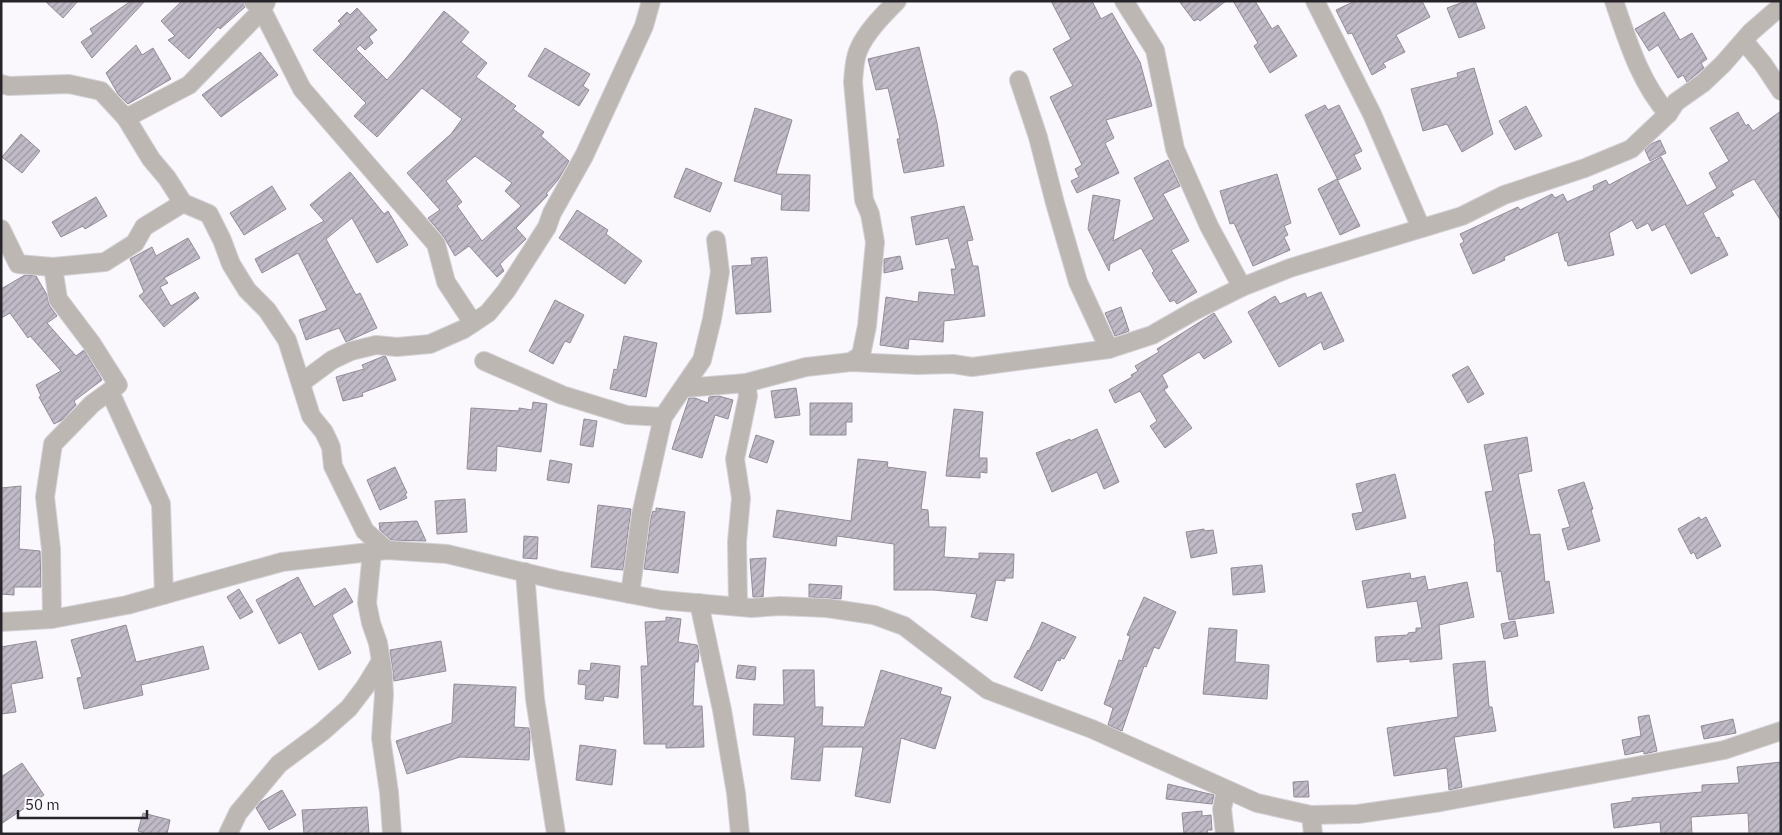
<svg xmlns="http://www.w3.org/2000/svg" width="1782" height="835" font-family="'IBM Plex Sans',sans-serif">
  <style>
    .building { fill: url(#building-hatch); stroke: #928c98; fill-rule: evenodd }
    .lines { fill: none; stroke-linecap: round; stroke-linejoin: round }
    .street-casing { stroke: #d4d2d7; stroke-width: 20 }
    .street { stroke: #bcb7b3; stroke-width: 18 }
  </style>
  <defs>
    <pattern id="building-hatch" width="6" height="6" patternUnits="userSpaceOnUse" patternTransform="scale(1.25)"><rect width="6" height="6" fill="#c0bac7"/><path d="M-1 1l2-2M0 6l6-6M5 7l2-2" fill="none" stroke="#9c97a2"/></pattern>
  </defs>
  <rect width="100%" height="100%" fill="#faf8fd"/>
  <!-- building -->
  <g class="building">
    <path d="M45 1H78L63 18Z"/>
    <path d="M131 1H145L92 58 81 42 93 34 90 29Z"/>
    <path d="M182 1H243L245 7 220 29 218 27 189 59 168 40 175 36 161 21Z"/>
    <path d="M1051 1H1092L1101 19 1112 13 1140 62 1152 106 1106 120 1114 138 1105 143 1119 173 1077 193 1071 181 1079 177 1075 169 1082 165 1050 97 1073 86 1053 49 1071 39Z"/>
    <path d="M1179 1H1226L1200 21 1198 19 1194 21Z"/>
    <path d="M1233 1H1255L1272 29 1278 25 1297 56 1270 73 1254 46 1258 43Z"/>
    <path d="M1355 1H1422L1430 17 1396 35 1405 52 1383 63 1386 67 1372 75 1352 33 1348 34 1336 10Z"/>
    <path d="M1466 1H1475L1485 28 1459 38 1447 8Z"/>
    <path d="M357 8 377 30 369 37 373 43 365 50 360 45 356 49 387 80 407 57 444 11 469 32 461 42 487 63 476 77 516 106 513 109 544 132 541 136 569 161 558 180 546 194 548 195 516 228 526 239 500 264 504 271 497 277 469 246 455 256 444 237 428 218 440 210 407 173 451 134 462 119 422 88 377 137 354 116 366 103 313 50 341 24 338 21 347 12 350 15ZM475 156 512 183 505 191 521 206 482 241 457 206 462 202 446 181Z"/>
    <path d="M1664 12 1680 40 1692 33 1707 59 1701 63 1704 68 1687 82 1683 75 1678 78 1658 45 1649 51 1635 29Z"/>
    <path d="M136 45 142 55 153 48 171 79 128 104 118 94 106 73Z"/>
    <path d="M919 47 937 123 944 166 904 173 897 139H900L888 88 876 90 868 59Z"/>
    <path d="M545 48 590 74 583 86 589 90 579 106 528 76Z"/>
    <path d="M260 52 278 75 221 117 202 95Z"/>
    <path d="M1474 68 1493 134 1462 152 1447 124 1423 131 1411 89 1458 77 1457 73Z"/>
    <path d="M1325 105 1328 110 1339 105 1362 151 1354 155 1361 169 1338 180 1305 115Z"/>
    <path d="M1526 106 1542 136 1515 150 1499 121Z"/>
    <path d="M755 108 792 120 776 174 810 175 809 211 781 210 782 195 734 181Z"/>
    <path d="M1781 111V221L1754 179 1731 191 1734 195 1703 213 1716 238 1719 237 1728 255 1691 274 1665 224 1652 231 1648 223 1637 229 1632 220 1609 233 1614 255 1568 266 1567 261H1565L1558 232 1504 257 1505 260 1473 274 1460 244 1464 242 1460 234 1518 207 1520 210 1552 194 1555 198 1563 194 1567 202 1594 190 1593 186 1606 180 1609 185 1661 157 1687 206 1717 188 1709 173 1729 161 1710 128 1738 112 1746 126 1748 124 1753 131Z"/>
    <path d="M21 134 40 151 22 173 2 157Z"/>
    <path d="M1660 140 1666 153 1650 161 1645 150 1651 144Z"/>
    <path d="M1168 160 1180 186 1163 194 1189 241 1171 250 1197 292 1177 304 1174 300 1170 302 1152 273 1154 271 1141 248 1110 264 1109 271 1088 229 1093 195 1120 200 1113 241 1154 219 1134 178Z"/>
    <path d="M686 168 722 183 710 212 674 197Z"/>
    <path d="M350 172 384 214 388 211 408 245 377 263 352 218 326 239 356 295 360 293 377 328 346 342 339 328 306 340 299 320 327 310 298 253 262 273 255 259 324 221 310 205Z"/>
    <path d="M1277 174 1291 223 1284 226 1288 235 1284 237 1290 250 1253 266 1234 223 1230 224 1220 191Z"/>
    <path d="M1337 179 1360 226 1340 235 1318 189Z"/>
    <path d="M272 186 286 209 244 235 230 213Z"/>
    <path d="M96 197 107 216 85 229 83 226 61 237 52 222Z"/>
    <path d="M964 206 973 240 967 241 973 266H978L985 316 944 321 943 342 909 339 908 349 880 345 886 297 918 302 919 292 955 295 951 269H956L948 238 916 245 911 217Z"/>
    <path d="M577 210 608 230 606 234 642 261 625 284 559 238Z"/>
    <path d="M188 238 200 258 164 278 168 283 160 287 171 306 195 292 199 298 164 327 139 296 144 292 130 259 152 247 156 256Z"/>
    <path d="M900 256 903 269 884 273V259Z"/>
    <path d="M767 257 771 312 736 314 732 266 752 265 751 258Z"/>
    <path d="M25 275 36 276 47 295 49 305 57 316 47 323 76 356 84 350 102 380 74 401 76 405 62 420 54 424 39 397 41 396 36 385 61 371 30 336 28 338 10 313 1 318V289Z"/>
    <path d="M1321 292 1344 341 1324 350 1321 342 1279 367 1248 312 1275 296 1280 304 1305 293 1307 298Z"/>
    <path d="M555 300 584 315 570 343 565 341 553 364 529 351Z"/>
    <path d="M1121 307 1129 331 1115 336 1105 313Z"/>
    <path d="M1214 313 1232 342 1204 359 1199 352 1162 375 1168 387 1164 390 1192 428 1165 448 1150 426 1157 421 1140 391 1115 403 1109 390 1132 377 1131 375 1138 371 1135 366 1159 352 1157 349Z"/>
    <path d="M624 336 657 343 646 397 610 389 614 369 617 370Z"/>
    <path d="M384 356 386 357 396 380 362 393 363 396 343 401 336 377 364 369 362 365Z"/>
    <path d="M1468 366 1484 394 1468 403 1452 375Z"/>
    <path d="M796 388 800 415 775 418 771 391Z"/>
    <path d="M719 396 733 400 728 419 715 415 702 458 672 449 689 398H695L708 403 709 397Z"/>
    <path d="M533 402 547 404 541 452 497 446 496 471 467 469 471 408 519 411V408L532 410Z"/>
    <path d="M810 403H852V422H846V435H810Z"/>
    <path d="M954 409 983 412 979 458H987V473L980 472V478L946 476Z"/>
    <path d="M584 419 597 421 593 447 580 445Z"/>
    <path d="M1097 429 1119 482 1104 489 1097 472 1052 492 1036 453 1070 439V441Z"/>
    <path d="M756 435 774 441 767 463 749 457Z"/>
    <path d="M1527 437 1532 471 1518 474 1530 535 1540 534 1545 582 1549 581 1554 613 1509 620 1501 571 1497 572 1494 544H1495L1485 492 1493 491 1484 445Z"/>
    <path d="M858 459 888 462 887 467 926 472 921 509 928 510 929 527H946L944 557 979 559V553L1014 554 1013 578H1005V581L996 580 987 621 971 617 977 594 933 590H894V544L837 536 836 546 773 537 777 510 851 521Z"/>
    <path d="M550 460 572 464 569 483 547 480Z"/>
    <path d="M395 467 407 493 405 494 407 498 380 510 367 480Z"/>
    <path d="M1395 474 1406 518 1356 530 1352 514 1363 512 1356 484Z"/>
    <path d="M1584 482 1593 509 1591 510 1600 541 1568 550 1562 529 1570 527 1558 490Z"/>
    <path d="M21 486 19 549 40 551 41 587H14V595L1 594V488Z"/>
    <path d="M465 499 467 532 437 534 435 501Z"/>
    <path d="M598 505 631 509 623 570 591 567Z"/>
    <path d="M656 508 685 512 678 573 644 569 651 517 653 511 656 512Z"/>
    <path d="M1699 517 1701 520 1706 517 1721 546 1697 559 1694 552 1691 554 1678 529Z"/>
    <path d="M417 521 426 541 391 540 380 530 379 523Z"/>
    <path d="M1204 529V531L1213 530 1217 553 1191 558 1186 532Z"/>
    <path d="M524 536 538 537 537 559 523 558Z"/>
    <path d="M766 558 763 597H753L750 559Z"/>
    <path d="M1262 565 1265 592 1233 595 1231 568Z"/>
    <path d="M1410 573 1411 579 1425 576 1428 590 1467 582 1474 617 1439 625 1442 659 1410 662V659L1377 662 1375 637 1408 635V633L1416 632V628H1422L1417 601 1367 608 1362 581Z"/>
    <path d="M298 577 314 607 345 588 353 602 332 615 351 653 319 670 301 632 279 644 256 600Z"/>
    <path d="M809 584 842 586 841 599 809 597Z"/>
    <path d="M239 589 253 612 240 619 227 597Z"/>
    <path d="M1144 597 1176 612 1159 649 1154 647 1146 667 1144 666 1122 731 1108 725 1113 708 1104 704 1119 660 1122 661 1130 636 1127 635Z"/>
    <path d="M666 617 681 619 678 642 697 645 699 652 698 662H695L693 706H702L704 747 666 748V744H644L641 666H648L645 622 666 621Z"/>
    <path d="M1515 621 1518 636 1504 639 1501 624Z"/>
    <path d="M1042 622 1076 637 1064 659 1061 658 1060 661 1057 660 1042 691 1014 677 1028 650 1029 651Z"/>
    <path d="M126 625 136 662 203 646 209 669 141 685 143 695 84 709 77 678 82 677 71 640Z"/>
    <path d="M1209 628 1237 630 1235 662 1269 665 1267 699 1203 694Z"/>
    <path d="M36 641 43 678 11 684 16 712 1 714V647Z"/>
    <path d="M441 641 446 671 394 681 390 650Z"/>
    <path d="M1485 661 1489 707H1492L1496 731 1454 737 1462 787 1449 790 1447 768 1394 776 1387 728 1458 717 1453 664Z"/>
    <path d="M591 663 620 666 618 698 604 696 603 701 585 699 586 685 578 684 579 670 590 671Z"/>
    <path d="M738 665 756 667 755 680 736 678Z"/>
    <path d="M783 670H814L815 707H823L822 726 864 727 881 670 942 688 940 694 951 697 935 749 901 738 890 803 855 796 863 747H823L820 781 791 779 795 737 753 735 754 704 784 705Z"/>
    <path d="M454 684 516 687 514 727 529 728 530 737 529 760 460 757 407 774 396 741 452 723Z"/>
    <path d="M1649 715 1657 751 1644 754V751L1625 755 1622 740 1641 736 1638 717Z"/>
    <path d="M1733 719 1736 733 1704 739 1701 726Z"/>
    <path d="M580 745 616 750 612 785 576 780Z"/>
    <path d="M1781 762V834H1749L1748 813 1691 817 1692 834H1661L1660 822 1614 828 1611 804 1632 801V798L1702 792V785L1739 783 1737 767Z"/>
    <path d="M22 763 44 795 1 824V777Z"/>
    <path d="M1308 781 1309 797H1294L1293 782Z"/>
    <path d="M1168 784 1214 795 1212 804 1166 799Z"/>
    <path d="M282 790 296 815 269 830 256 808 261 802Z"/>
    <path d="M367 807 369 834H304L302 810Z"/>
    <path d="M1202 811V816L1211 815 1212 830H1207L1208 834H1184L1182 813Z"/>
    <path d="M143 813 170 820 167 834H142V832L138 831Z"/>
  </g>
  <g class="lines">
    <defs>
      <g id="street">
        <path d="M253 1 262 10 302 89 436 244 446 282 473 323"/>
        <path d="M1124 1 1155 50 1175 149 1209 226 1242 287"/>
        <path d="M1315 1 1372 114 1421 228"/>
        <path d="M1614 1C1628 42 1640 82 1668 114"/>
        <path d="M1744 41 1763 64 1781 91"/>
        <path d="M1019 80 1038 137 1055 203 1078 282 1109 349"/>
        <path d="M1 84 9 86 69 84 101 91 126 118 151 159 167 178 183 203 209 214 222 240 231 264 247 290 267 310 287 340 311 416 324 432 331 447 333 466 365 531 387 550"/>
        <path d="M126 118 189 85 262 10 266 2"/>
        <path d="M1 229 18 264 53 267 105 262 135 243 144 227 183 203"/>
        <path d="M484 361 562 395 627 415 663 417"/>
        <path d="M851 362 861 355 867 326 875 242 870 214 864 200 853 82C854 72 854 61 858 51 865 33 883 15 897 1"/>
        <path d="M301 383 332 360 351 351 376 345 397 347 430 344 464 329 488 313 506 291 547 227 552 213 584 156 644 26 651 1"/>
        <path d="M684 388 746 383"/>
        <path d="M110 392 161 504 164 595"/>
        <path d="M372 552 367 603 371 623 378 643 383 673 384 695 381 738 389 792 392 834"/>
        <path d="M525 572 535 699 556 834"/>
        <path d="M630 594 641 515 663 417 702 360 712 319 720 272 716 240"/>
        <path d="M699 603 722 710 736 793 740 834"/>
        <path d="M738 606 737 542 741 498 735 459 748 396 746 383 806 367 851 362 917 365 953 364 972 367 1109 349 1152 335 1194 311 1242 287 1290 268 1462 216 1504 195 1585 168 1631 149 1668 114 1676 102 1703 83 1723 64 1751 32 1781 6"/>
        <path d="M52 619 51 549 45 497 53 444 92 404 118 385 92 344 58 299 53 267"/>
        <path d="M1 622 52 619 127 605 282 562 387 550 447 554 557 580 661 600 752 608 780 606 827 608 874 615 904 626 988 690 1092 729 1257 803 1311 815 1358 814 1441 802 1724 750 1781 731"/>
        <path d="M1311 815 1313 834"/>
        <path d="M228 834 238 813 279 764 322 732 349 708 365 687 381 661"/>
        <path d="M1225 834 1222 809 1226 790"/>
      </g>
    </defs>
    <!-- street casing -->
    <use href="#street" class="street-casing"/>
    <!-- street -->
    <use href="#street" class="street"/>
  </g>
  <!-- border -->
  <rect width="1782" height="835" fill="none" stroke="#28252a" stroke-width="5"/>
  <!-- scale -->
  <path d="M18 810v8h129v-8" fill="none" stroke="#28252a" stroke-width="2.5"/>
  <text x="25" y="810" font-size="15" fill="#28252a" stroke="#faf8fd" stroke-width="4" paint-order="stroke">50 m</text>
</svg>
